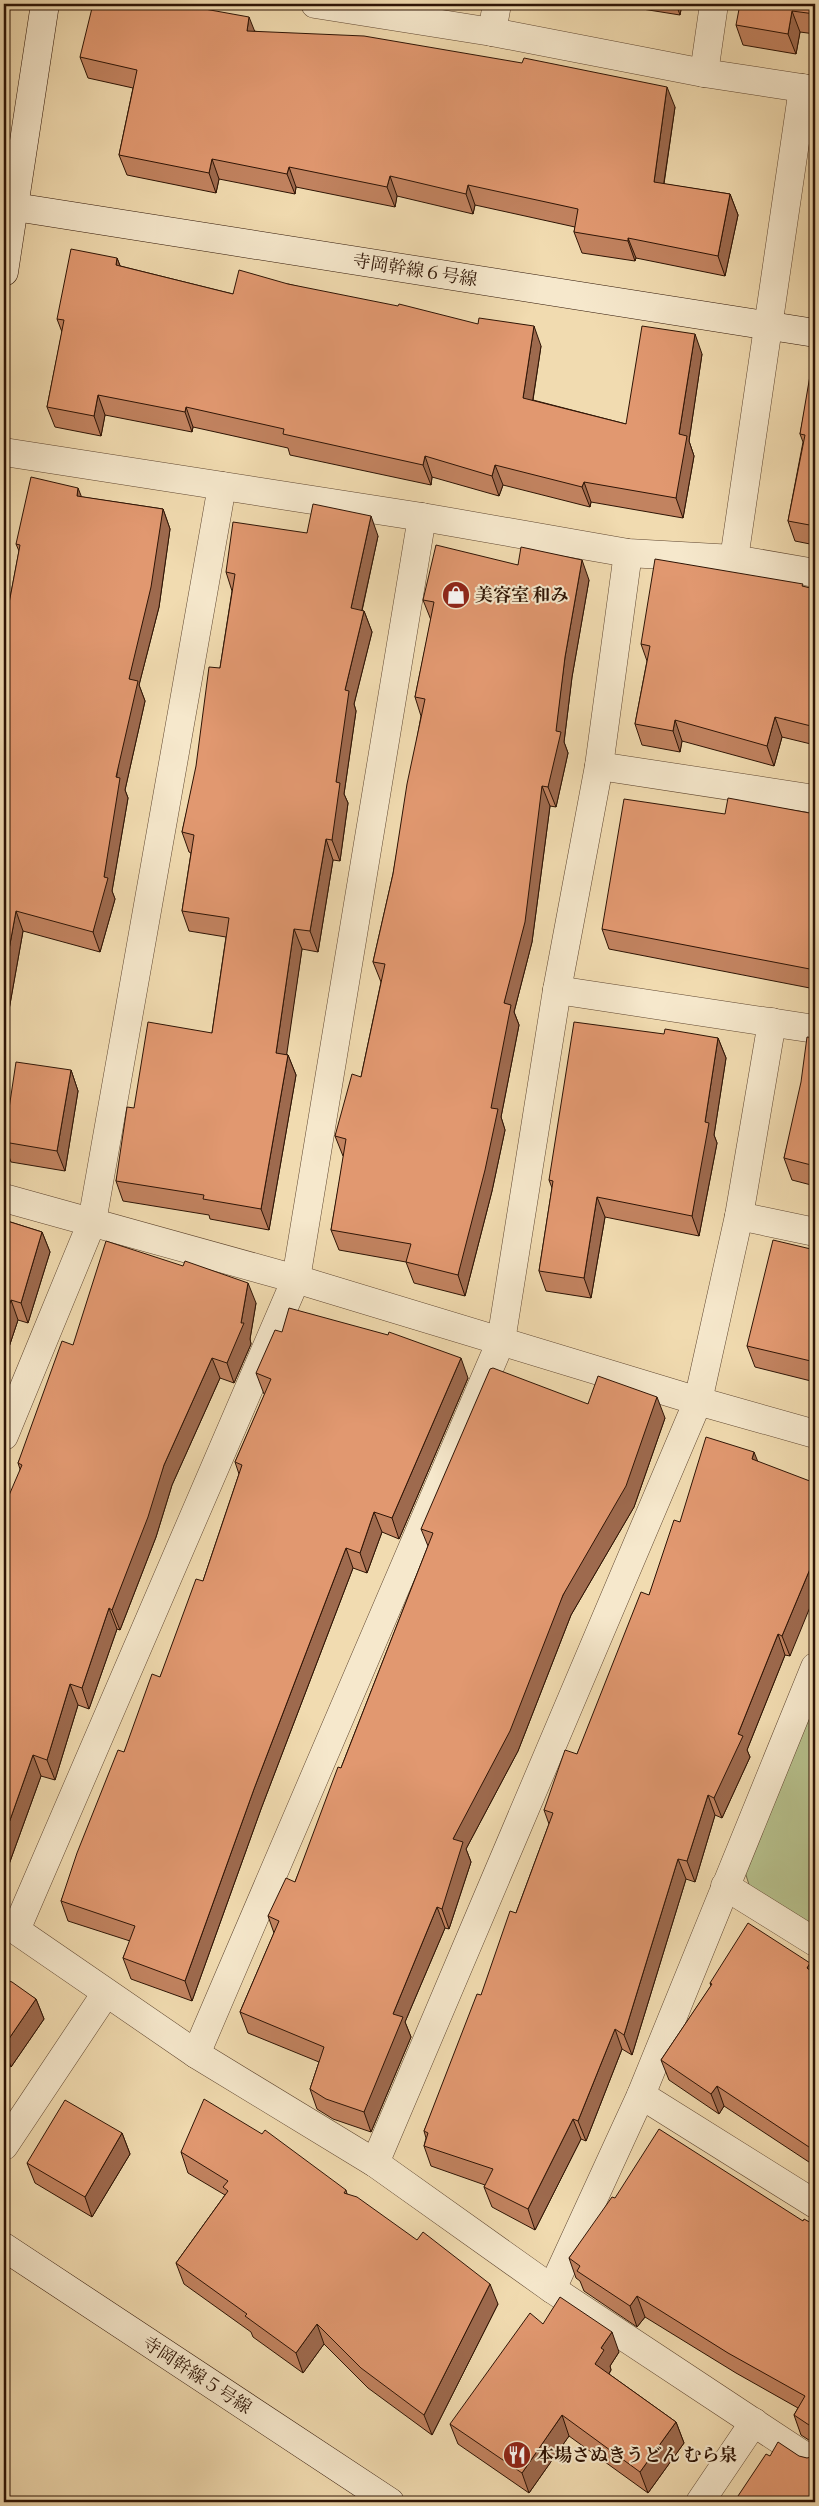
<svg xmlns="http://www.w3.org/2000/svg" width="819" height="2506" font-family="Vollkorn,'Noto Serif JP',serif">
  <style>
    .green { fill: #b7c18d; stroke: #726a49 }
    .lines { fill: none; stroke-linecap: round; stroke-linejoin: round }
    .street-casing { stroke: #5f4630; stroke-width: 29 }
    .secondary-casing { stroke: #2e1405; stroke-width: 29 }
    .street { stroke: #f6e8cc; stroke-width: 28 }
    .secondary { stroke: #f6e8cc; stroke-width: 28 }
    .wall { fill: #c28360; stroke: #2e1405 }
    .shaded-wall { fill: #9e6a4e; stroke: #2e1405 }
    .building { fill: #e19870; stroke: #2e1405 }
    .labels { text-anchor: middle; stroke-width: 4; stroke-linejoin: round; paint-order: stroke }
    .street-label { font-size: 18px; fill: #2e1405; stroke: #f6e8cc }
    .poi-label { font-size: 18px; font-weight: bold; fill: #2e1405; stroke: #f6e8cc; text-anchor: start }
  </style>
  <rect width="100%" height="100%" fill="#f1dbb0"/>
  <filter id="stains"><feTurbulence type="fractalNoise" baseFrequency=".004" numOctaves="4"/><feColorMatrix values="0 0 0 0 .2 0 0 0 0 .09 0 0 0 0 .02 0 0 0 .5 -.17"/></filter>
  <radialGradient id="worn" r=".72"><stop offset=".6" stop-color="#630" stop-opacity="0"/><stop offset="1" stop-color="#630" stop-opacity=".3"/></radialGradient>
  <!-- green -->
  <path class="green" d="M815 1694V1933L752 1894 744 1869Z"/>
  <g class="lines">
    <defs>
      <g id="street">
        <path d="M315 4 492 32 704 73 815 90"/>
        <path d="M492 32 497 4"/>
        <path d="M704 73 714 4"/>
        <path d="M4 452 422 517 628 553 734 559 815 573"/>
        <path d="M734 559 803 88"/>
        <path d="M599 766 815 799"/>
        <path d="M557 990 815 1029"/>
        <path d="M4 1198 296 1279 698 1401 815 1434"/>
        <path d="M739 1216 815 1232"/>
        <path d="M4 1436 92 1222 222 486"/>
        <path d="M725 1886 815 1942"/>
        <path d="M4 1922 196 2054 375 2163 552 2289 815 2463"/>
        <path d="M16 1930 296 1279 422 517"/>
        <path d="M196 2054 501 1341 557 990 599 766 628 553"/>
        <path d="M641 2095 815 2204"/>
        <path d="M4 2146 106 1993"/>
        <path d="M375 2163 698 1401 739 1216 772 1022"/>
        <path d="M552 2289 641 2095 815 1667"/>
        <path d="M700 2502 754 2422"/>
      </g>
      <g id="secondary">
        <path d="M15 207 815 333"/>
        <path d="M4 272 45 4"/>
        <path d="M4 2247 390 2502"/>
      </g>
    </defs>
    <!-- street casing -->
    <use href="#street" class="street-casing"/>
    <!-- secondary casing -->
    <use href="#secondary" class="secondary-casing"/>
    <!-- street -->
    <use href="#street" class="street"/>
    <!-- secondary -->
    <use href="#secondary" class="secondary"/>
  </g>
  <!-- wall -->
  <g class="wall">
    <path d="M611 4H682L680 15Z"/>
    <path d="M815 4V34L800 32 796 54 743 45 736 25Z"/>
    <path d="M254 31 675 107 664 184 730 194 738 215 725 276 636 258 635 261 582 253 574 232 575 227 475 205 473 214 397 196 395 207 296 187 295 194 219 179 216 193 127 175 119 155 133 88 88 78 80 57Z"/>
    <path d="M117 258 120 266 233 294 288 284 541 346 533 400 626 424 702 354 689 441 694 456 683 518 591 502 590 507 503 485 499 496 432 477 431 485 290 455 288 448 193 427 192 432 105 415 101 436 55 427 47 407 62 332 57 319Z"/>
    <path d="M815 358V545L795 541 788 521 803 442 800 434Z"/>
    <path d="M82 497 163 509 170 529 159 607 139 685 145 701 125 790 128 798 112 891 115 899 100 952 23 931 4 1038V630L19 551 16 544Z"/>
    <path d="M307 533 378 536 362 611H364L372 632 354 704 356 711 344 794 348 803 340 861 333 860 318 952 302 949 286 1054 288 1055 296 1075 269 1230 210 1219 209 1215 123 1201 116 1181 134 1108 212 1033 226 937 189 931 182 911 191 853 189 852 182 832 220 668 232 591 226 572Z"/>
    <path d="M518 565 589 580 572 677 564 742 568 753 556 807 550 806 532 942 514 1012 519 1025 501 1117 505 1130 492 1191 465 1296 414 1283 406 1262 339 1250 331 1230 344 1156H343L335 1136 361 1077 381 982 373 962 393 874 421 716 415 697 431 620 423 600Z"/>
    <path d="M804 587 815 589V745L782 737 774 766 682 741 680 752 642 745 635 724 647 661 641 644Z"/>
    <path d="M725 814H815V989L609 949 602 929Z"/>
    <path d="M664 1034 718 1038 726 1058 714 1135 717 1143 699 1236 605 1217 591 1298 546 1291 539 1271 552 1188 549 1180Z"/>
    <path d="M815 1038V1186L792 1180 784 1158Z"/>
    <path d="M71 1070 78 1091 65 1171 11 1162 4 1143V1139Z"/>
    <path d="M4 1220 42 1232 50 1252 28 1323 18 1320 4 1362Z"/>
    <path d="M815 1250V1382L755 1367 747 1346Z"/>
    <path d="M256 1303 250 1339 251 1344 234 1383 220 1378 172 1485 156 1537 120 1630 117 1629 89 1709 78 1705 55 1780 41 1776 4 1878 20 1469 18 1463 73 1345Z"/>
    <path d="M256 1373 468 1378 399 1539 382 1532 367 1573 353 1568 261 1809 192 2001 131 1979 123 1958 130 1941 68 1921 61 1901 124 1752 160 1677 203 1581 239 1474 235 1462 265 1394H264Z"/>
    <path d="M588 1404 665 1418 634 1507 571 1615 518 1751 466 1849 471 1862 449 1929 445 1928 405 2022 411 2037 371 2132 333 2119 317 2109 310 2089 319 2062 248 2033 240 2012 274 1933 268 1916 295 1882 341 1768 428 1546 421 1529Z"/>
    <path d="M754 1452 790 1656 785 1655 747 1750 750 1757 722 1818 715 1815 695 1882 686 1879 632 2055 622 2049 586 2141 581 2139 535 2230 492 2207 484 2187 485 2185 431 2166 424 2146 426 2138 424 2131 516 1913 549 1824 544 1810 577 1754 649 1595 680 1522Z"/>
    <path d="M814 1973 815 1974V2166L724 2106 719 2114 669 2080 661 2060 711 1986 710 1983Z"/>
    <path d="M4 1979 36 1999 44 2019 11 2067 8 2065 4 2070Z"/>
    <path d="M122 2133 130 2154 92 2217 35 2183 27 2163Z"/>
    <path d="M181 2152 346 2190 347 2194 498 2304 432 2435 368 2388 324 2344 303 2373 253 2337 251 2332 184 2284 176 2263 225 2195 188 2173Z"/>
    <path d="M615 2198 803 2221 815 2225V2444L801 2435 794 2415 798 2408 736 2373 645 2317 637 2327 584 2291 580 2281 576 2278 569 2258Z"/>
    <path d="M619 2352 610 2366 611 2370 609 2374 676 2422 684 2443 648 2493 569 2436 529 2493 458 2444 450 2424Z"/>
  </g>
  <!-- shaded-wall -->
  <g class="shaded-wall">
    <path d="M676 4H682L680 15Z"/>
    <path d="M792 11 800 32 796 54 788 34Z"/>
    <path d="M249 17 257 37 247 31Z"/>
    <path d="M667 87 675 107 661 202 654 182Z"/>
    <path d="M212 159 219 179 216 193 209 173Z"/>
    <path d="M289 167 296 187 295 194 287 174Z"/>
    <path d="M390 176 397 196 395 207 387 187Z"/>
    <path d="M468 185 475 205 473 214 466 194Z"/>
    <path d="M730 194 738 215 725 276 718 256Z"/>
    <path d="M628 238 636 258 635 261 628 241Z"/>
    <path d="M117 258 125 278 116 265Z"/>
    <path d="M534 326 541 346 530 418 523 398Z"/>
    <path d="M695 334 702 354 689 441 694 456 683 518 676 498 679 434Z"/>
    <path d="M98 395 105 415 101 436 94 416Z"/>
    <path d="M186 407 193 427 192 432 185 412Z"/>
    <path d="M425 456 432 477 431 485 423 465Z"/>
    <path d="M495 465 503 485 499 496 492 476Z"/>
    <path d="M584 482 591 502 590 507 582 487Z"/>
    <path d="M78 488 86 508 77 496Z"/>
    <path d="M163 509 170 529 159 607 139 685 145 701 125 790 128 798 112 891 115 899 100 952 93 932 104 877 129 679Z"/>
    <path d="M371 516 378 536 358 628 351 608Z"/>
    <path d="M582 560 589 580 572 677 564 742 568 753 556 807 548 787 565 657Z"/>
    <path d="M364 611 372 632 354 704 356 711 344 794 348 803 340 861 332 840 336 782 345 690Z"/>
    <path d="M775 717 782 737 774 766 767 746Z"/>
    <path d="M675 720 682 741 680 752 673 731Z"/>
    <path d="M542 786 550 806 532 942 514 1012 519 1025 501 1117 505 1130 492 1191 465 1296 458 1275 504 1003Z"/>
    <path d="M326 839 333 860 318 952 310 931Z"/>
    <path d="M16 911 23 931 4 1038V977Z"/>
    <path d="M294 929 302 949 284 1073 276 1053Z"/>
    <path d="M718 1038 726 1058 714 1135 717 1143 699 1236 692 1216 705 1122Z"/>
    <path d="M288 1055 296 1075 269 1230 261 1209Z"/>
    <path d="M71 1070 78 1091 65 1171 57 1151Z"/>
    <path d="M597 1197 605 1217 591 1298 584 1278Z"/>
    <path d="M42 1232 50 1252 28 1323 21 1303Z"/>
    <path d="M248 1283 256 1303 250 1339 251 1344 234 1383 227 1363 241 1323Z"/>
    <path d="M11 1300 18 1320 4 1362V1320Z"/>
    <path d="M212 1358 220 1378 172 1485 156 1537 120 1630 112 1610 164 1465Z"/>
    <path d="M461 1358 468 1378 399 1539 392 1518Z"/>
    <path d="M657 1397 665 1418 634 1507 571 1615 518 1751 466 1849 471 1862 449 1929 442 1909 453 1839 563 1595Z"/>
    <path d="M754 1452 762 1472 752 1459Z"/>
    <path d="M374 1512 382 1532 367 1573 360 1553Z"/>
    <path d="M346 1548 353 1568 261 1809 192 2001 185 1981 254 1789Z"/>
    <path d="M815 1557V1595L790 1656 782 1636Z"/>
    <path d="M109 1608 117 1629 89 1709 82 1688Z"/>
    <path d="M778 1634 785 1655 747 1750 750 1757 722 1818 714 1798 738 1734Z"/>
    <path d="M70 1684 78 1705 55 1780 47 1760Z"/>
    <path d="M33 1755 41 1776 4 1878V1837Z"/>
    <path d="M708 1795 715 1815 695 1882 687 1861Z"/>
    <path d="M678 1859 686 1879 632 2055 624 2035Z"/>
    <path d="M437 1907 445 1928 405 2022 411 2037 371 2132 364 2112 393 2014Z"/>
    <path d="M810 1963 815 1977 807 1968Z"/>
    <path d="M36 1999 44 2019 11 2067 4 2046Z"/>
    <path d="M615 2029 622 2049 586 2141 578 2121Z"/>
    <path d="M4 2053 8 2065 4 2070Z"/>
    <path d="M717 2086 724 2106 719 2114 711 2094Z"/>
    <path d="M573 2119 581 2139 535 2230 528 2209Z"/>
    <path d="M122 2133 130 2154 92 2217 85 2197Z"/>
    <path d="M490 2284 498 2304 432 2435 424 2415Z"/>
    <path d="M637 2296 645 2317 637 2327 630 2306Z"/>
    <path d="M317 2324 324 2344 303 2373 296 2353Z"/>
    <path d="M612 2332 619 2352 610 2366 611 2370 602 2384 595 2364 601 2348Z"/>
    <path d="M562 2415 569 2436 529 2493 522 2473Z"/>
    <path d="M676 2422 684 2443 648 2493 640 2472Z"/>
  </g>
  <!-- building -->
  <g class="building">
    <path d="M93 4H177L249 17 247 31 364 36 522 63 524 58 667 87 654 182 730 194 718 256 628 238V241L574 232 578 209 468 185 466 194 390 176 387 187 289 167 287 174 212 159 209 173 119 155 137 70 80 57Z"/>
    <path d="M740 4H815V14L792 11 788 34 736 25Z"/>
    <path d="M71 249 117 258 116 265 233 294 239 270 288 284 398 306 399 304 478 324 479 318 534 326 523 398 626 424 642 326 695 334 679 434 687 436 676 498 584 482 582 487 495 465 492 476 425 456 423 465 283 434 284 429 186 407 185 412 98 395 94 416 47 407 64 320 57 319Z"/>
    <path d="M813 358H815V526L788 521 805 435 800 434Z"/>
    <path d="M31 477 78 488 77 496 163 509 151 587 129 679 138 681 116 777 120 778 104 877 108 878 93 932 16 911 4 977V630L20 545 16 544Z"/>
    <path d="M313 504 371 516 351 608 364 611 345 690 349 691 336 782 340 783 332 840 326 839 310 931 294 929 276 1053 288 1055 261 1209 203 1199 204 1195 116 1181 127 1107 134 1108 148 1022 212 1033 229 918 182 911 194 835 182 832 196 766 209 667 220 668 235 574 226 572 233 522 307 533Z"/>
    <path d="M436 545 518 565 521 547 582 560 565 657 556 731 561 732 548 787 542 786 525 922 504 1003 511 1005 491 1108 498 1109 485 1170 458 1275 406 1262 411 1244 331 1230 346 1139 335 1136 352 1074 361 1077 385 964 373 962 393 874 407 784 425 699 415 697 434 602 423 600Z"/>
    <path d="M655 559 803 584 802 586 815 589V727L775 717 767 746 675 720 673 731 635 724 650 646 641 644Z"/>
    <path d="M728 798 815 814V970L602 929 624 799 725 814Z"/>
    <path d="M574 1022 664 1034 665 1029 718 1038 705 1122 709 1123 692 1216 597 1197 584 1278 539 1271 553 1181 549 1180Z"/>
    <path d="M807 1037 815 1038V1166L784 1158 801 1082Z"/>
    <path d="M16 1062 71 1070 57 1151 4 1142Z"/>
    <path d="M4 1220 42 1232 21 1303 11 1300 4 1320Z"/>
    <path d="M773 1240 815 1250V1362L747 1346Z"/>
    <path d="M106 1241 183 1266 185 1261 248 1283 241 1323H244L227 1363 212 1358 164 1465 148 1517 112 1610 109 1608 82 1688 70 1684 47 1760 33 1755 4 1837V1507L22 1465 18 1463 62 1341 73 1345Z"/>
    <path d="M289 1308 388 1335 389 1332 461 1358 392 1518 374 1512 360 1553 346 1548 254 1789 185 1981 123 1958 135 1926 61 1901 77 1853 118 1750 124 1752 152 1674 160 1677 196 1579 203 1581 242 1465 235 1462 271 1379 256 1373 275 1330 282 1332Z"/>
    <path d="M493 1368 588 1404 598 1376 657 1397 626 1486 563 1595 510 1731 453 1839 463 1842 442 1909 437 1907 393 2014 403 2017 364 2112 326 2099 310 2089 324 2047 240 2012 279 1921 268 1916 286 1878 295 1882 338 1767 341 1768 433 1533 421 1529 490 1369Z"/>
    <path d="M706 1437 754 1452 752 1459 815 1483V1557L782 1636 778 1634 738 1734 743 1736 714 1798 708 1795 687 1861 678 1859 624 2035 615 2029 578 2121 573 2119 528 2209 484 2187 493 2169 424 2146 428 2133 424 2131 477 1994 481 1995 510 1911 516 1913 553 1813 544 1810 565 1750 577 1754 641 1592 649 1595 674 1520 680 1522Z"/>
    <path d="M748 1923 810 1963 807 1968 815 1974V2151L717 2086 711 2094 661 2060 712 1984 710 1983Z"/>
    <path d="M4 1979 12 1982 36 1999 4 2046Z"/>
    <path d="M204 2099 262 2134 265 2130 346 2190 344 2193 357 2197 417 2240 423 2232 490 2284 424 2415 361 2368 317 2324 296 2353 245 2316 247 2314 176 2263 228 2191 223 2187 228 2181 181 2152Z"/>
    <path d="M65 2100 122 2133 85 2197 27 2163Z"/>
    <path d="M659 2129 803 2221 804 2219 815 2225V2429L794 2415 805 2396 728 2353 637 2296 630 2306 577 2271 580 2266 569 2258 612 2197 615 2198Z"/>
    <path d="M560 2297 612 2332 601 2348 604 2350 595 2364 676 2422 640 2472 562 2415 522 2473 450 2424 530 2313 543 2324Z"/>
    <path d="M778 2442 799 2456 807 2458 815 2456V2502H734L766 2454 770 2456Z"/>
  </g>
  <!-- icons -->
  <defs>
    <symbol id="shop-disc" viewBox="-11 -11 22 22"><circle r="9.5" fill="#8f2418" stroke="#f6e8cc"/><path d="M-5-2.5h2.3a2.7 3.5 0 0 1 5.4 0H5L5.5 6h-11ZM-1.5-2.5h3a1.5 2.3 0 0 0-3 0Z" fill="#fff"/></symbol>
    <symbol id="restaurant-disc" viewBox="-11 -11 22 22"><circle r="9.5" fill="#8f2418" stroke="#f6e8cc"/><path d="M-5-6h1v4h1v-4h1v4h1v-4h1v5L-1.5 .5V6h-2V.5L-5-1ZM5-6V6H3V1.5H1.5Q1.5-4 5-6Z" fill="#fff"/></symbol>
  </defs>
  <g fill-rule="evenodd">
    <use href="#shop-disc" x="440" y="579" width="32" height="32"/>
    <use href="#restaurant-disc" x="501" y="2439" width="32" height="32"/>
  </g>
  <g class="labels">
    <!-- street labels -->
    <g class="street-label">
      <text transform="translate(415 270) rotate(9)" y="6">寺岡幹線６号線</text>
      <text transform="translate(197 2375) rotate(33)" y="6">寺岡幹線５号線</text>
    </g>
    <!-- poi labels -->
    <g class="poi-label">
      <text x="475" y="601">美容室 和み</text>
      <text x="536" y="2461">本場さぬきうどん むら泉</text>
    </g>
  </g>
  <!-- margin -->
  <rect width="819" height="2506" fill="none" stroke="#f1dbb0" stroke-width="20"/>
  <rect x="5" y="5" width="809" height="2496" fill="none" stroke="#2e1405" stroke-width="2.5"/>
  <rect x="10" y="10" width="799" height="2486" fill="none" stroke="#2e1405"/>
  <rect width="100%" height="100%" filter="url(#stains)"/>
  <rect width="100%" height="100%" fill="url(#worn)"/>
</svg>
